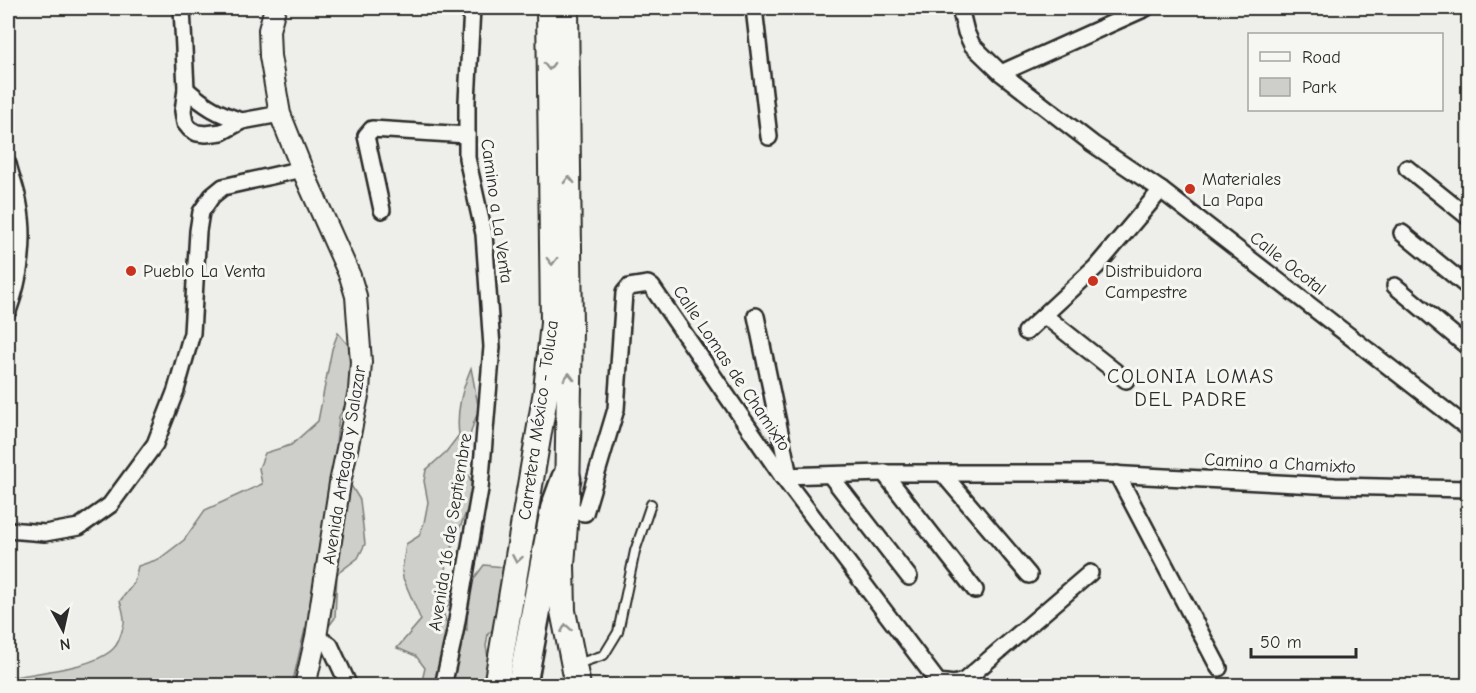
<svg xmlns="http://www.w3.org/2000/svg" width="1476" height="693" font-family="'Comic Neue',sans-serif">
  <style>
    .green { fill: #cececa; stroke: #7c7c7a; stroke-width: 1.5 }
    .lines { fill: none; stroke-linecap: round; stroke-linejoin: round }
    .service-casing { stroke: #2b2b2b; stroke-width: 12 }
    .minor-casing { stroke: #2b2b2b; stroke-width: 20 }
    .tertiary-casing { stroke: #2b2b2b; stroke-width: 24 }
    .primary-casing { stroke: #2b2b2b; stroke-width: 28 }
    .motorway-casing { stroke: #2b2b2b; stroke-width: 33 }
    .service { stroke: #f6f6f2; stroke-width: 8 }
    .minor { stroke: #f6f6f2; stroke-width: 15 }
    .tertiary { stroke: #f6f6f2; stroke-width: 20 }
    .primary { stroke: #f6f6f2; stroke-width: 24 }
    .motorway { stroke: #f6f6f2; stroke-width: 28 }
    .oneway { stroke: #90908e }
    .poi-dot { fill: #c8321e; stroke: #f6f6f2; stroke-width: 2 }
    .labels { text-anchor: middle; stroke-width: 6; stroke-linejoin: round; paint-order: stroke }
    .poi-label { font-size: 18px; fill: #2b2b2b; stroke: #f6f6f2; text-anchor: start }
    .street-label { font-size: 18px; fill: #2b2b2b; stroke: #f6f6f2 }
    .neighbourhood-label { font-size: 20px; letter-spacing: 1.5px; fill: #2b2b2b; stroke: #f6f6f2 }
  </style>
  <rect width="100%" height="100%" fill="#eeeeea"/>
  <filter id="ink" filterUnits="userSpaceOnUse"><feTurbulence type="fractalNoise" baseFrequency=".0167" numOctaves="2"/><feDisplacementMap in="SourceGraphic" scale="12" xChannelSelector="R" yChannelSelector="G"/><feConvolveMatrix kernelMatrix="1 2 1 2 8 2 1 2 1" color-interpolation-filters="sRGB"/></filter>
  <g filter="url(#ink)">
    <!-- green -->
    <g class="green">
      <path d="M338 333 349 346 351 394 339 417 336 443 344 460 347 479 360 500 365 544 358 558 337 574 335 618 329 626 305 629 292 685 8 686V675L14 677C40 672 93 668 113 649 119 644 122 632 124 624 125 617 122 608 120 601L134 583 138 566 159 559 184 540 205 510 262 484 259 468 265 453 291 445 318 421 332 349Z"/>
      <path d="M471 368 479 410 474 422 465 452 468 474 475 490 445 565 452 601 443 612 448 627 456 622 467 630V588L484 565 504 567 505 619 488 634 486 646 493 685H421L425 668 416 656 397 648 421 620 403 578 402 571 406 544 419 536 424 523 428 502 424 481 426 470 446 452 459 435C456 411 462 390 471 368Z"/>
    </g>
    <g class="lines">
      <defs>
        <path id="service" d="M577 664 604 655 618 632 635 551 651 504"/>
        <g id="minor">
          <path d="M182 8 186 89 183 111 185 123 190 129 197 133 206 134 222 132 242 121 280 114"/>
          <path d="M754 8 769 137"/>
          <path d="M960 8 966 32 972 45 1001 73 1093 144 1161 190 1468 428"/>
          <path d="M1001 73 1146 8"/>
          <path d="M186 89C205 106 218 114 242 121"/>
          <path d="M8 164C11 177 17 191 19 205 26 240 20 279 8 311"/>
          <path d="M1407 168 1468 217"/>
          <path d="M382 210 366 136 372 129 467 135"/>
          <path d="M1402 233 1468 287"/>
          <path d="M1395 286 1468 347"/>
          <path d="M756 316 789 476"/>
          <path d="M1045 316 1126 380"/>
          <path d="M1026 332 1096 267 1161 190"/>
          <path d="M884 473 975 590"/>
          <path d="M943 474 1029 575"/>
          <path d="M1117 474 1219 668"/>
          <path d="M830 475 909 577"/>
          <path d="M782 476 884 473H1089L1335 486 1468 489"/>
          <path d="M566 510 585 513 616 409 624 293 629 287 648 284 652 287 782 476 938 682 954 684 964 681 1090 573"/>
          <path d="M8 530 45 533 79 527 110 505 155 444 176 390 192 333 198 231 201 212 212 196 223 187 302 169"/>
          <path d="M316 637 330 645 349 686"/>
          <path d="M443 686 455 632 480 489 492 347 484 234 467 158V101L472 8"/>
        </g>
        <path id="tertiary" d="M275 8 269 30 270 56 280 114 302 169 350 276 356 296 361 362 359 391 340 483 316 637 305 686"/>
        <g id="primary">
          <path d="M566 8 570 328 567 498 562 565 563 611 578 686"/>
          <path d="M496 686 546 391 553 323 549 8"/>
        </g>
        <path id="motorway" d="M522 686 555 509 566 479"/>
      </defs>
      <!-- service casing -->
      <use href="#service" class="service-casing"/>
      <!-- minor casing -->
      <use href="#minor" class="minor-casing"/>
      <!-- tertiary casing -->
      <use href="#tertiary" class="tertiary-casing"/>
      <!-- primary casing -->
      <use href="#primary" class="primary-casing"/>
      <!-- motorway casing -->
      <use href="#motorway" class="motorway-casing"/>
      <!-- service -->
      <use href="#service" class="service"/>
      <!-- minor -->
      <use href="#minor" class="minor"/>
      <!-- tertiary -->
      <use href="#tertiary" class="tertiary"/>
      <!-- primary -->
      <use href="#primary" class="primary"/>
      <!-- motorway -->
      <use href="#motorway" class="motorway"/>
    </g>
    <!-- one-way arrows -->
    <defs><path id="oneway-chevron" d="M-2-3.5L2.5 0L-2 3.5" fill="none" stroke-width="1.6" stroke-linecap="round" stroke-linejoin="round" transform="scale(1.5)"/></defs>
    <g class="oneway">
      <use href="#oneway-chevron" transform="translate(549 66) rotate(89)"/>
      <use href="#oneway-chevron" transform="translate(569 180) rotate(-91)"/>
      <use href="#oneway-chevron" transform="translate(552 261) rotate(89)"/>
      <use href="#oneway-chevron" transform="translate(569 377) rotate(-89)"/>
      <use href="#oneway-chevron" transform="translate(517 559) rotate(100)"/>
      <use href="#oneway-chevron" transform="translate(566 628) rotate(-100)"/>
    </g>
  </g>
  <!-- markers -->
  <g class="poi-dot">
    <circle cx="1190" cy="189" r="6"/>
    <circle cx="131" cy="271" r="6"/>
    <circle cx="1093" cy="281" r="6"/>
  </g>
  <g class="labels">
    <!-- poi labels -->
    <g class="poi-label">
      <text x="1202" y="185">Materiales<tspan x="1202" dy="21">La Papa</tspan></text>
      <text x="143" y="277">Pueblo La Venta</text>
      <text x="1105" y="277">Distribuidora<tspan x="1105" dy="21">Campestre</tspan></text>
    </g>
    <!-- street labels -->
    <g class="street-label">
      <text transform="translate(497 211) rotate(82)" y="6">Camino a La Venta</text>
      <text transform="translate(1288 263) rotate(38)" y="6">Calle Ocotal</text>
      <text transform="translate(732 368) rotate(56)" y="6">Calle Lomas de Chamixto</text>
      <text transform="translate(538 420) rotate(-82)" y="6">Carretera México - Toluca</text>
      <text transform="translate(1280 463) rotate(3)" y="6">Camino a Chamixto</text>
      <text transform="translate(344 465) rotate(-81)" y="6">Avenida Arteaga y Salazar</text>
      <text transform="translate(450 532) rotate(-81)" y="6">Avenida 16 de Septiembre</text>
    </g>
    <!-- neighbourhood labels -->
    <g class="neighbourhood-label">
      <text x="1191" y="383">COLONIA LOMAS<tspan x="1191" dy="23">DEL PADRE</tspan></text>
    </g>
  </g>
  <!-- margin -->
  <rect width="1476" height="693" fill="none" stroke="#f6f6f2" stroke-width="30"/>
  <rect x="15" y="15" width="1446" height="663" fill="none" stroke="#2b2b2b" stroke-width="2" filter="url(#ink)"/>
  <!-- legend -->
  <rect x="1248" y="33" width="195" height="78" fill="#f6f6f2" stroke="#a5a5a2" stroke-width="1.5"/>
  <rect x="1260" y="52" width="30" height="9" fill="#f6f6f2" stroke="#a5a5a2" stroke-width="1.5"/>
  <text x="1302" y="63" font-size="18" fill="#2b2b2b">Road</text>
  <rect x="1260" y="78" width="30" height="18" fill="#cececa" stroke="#a5a5a2" stroke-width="1.5"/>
  <text x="1302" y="93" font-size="18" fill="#2b2b2b">Park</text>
  <!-- north arrow -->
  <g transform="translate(63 630) rotate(172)" stroke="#f6f6f2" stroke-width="4.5" paint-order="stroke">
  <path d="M0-4.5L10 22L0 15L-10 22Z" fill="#2b2b2b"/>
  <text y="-9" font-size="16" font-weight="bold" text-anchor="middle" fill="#2b2b2b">N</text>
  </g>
  <!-- scale -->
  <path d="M1251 648v9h105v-9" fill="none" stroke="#2b2b2b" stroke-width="3"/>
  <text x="1260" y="648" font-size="18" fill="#2b2b2b" stroke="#f6f6f2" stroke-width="4.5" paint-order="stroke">50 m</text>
</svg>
